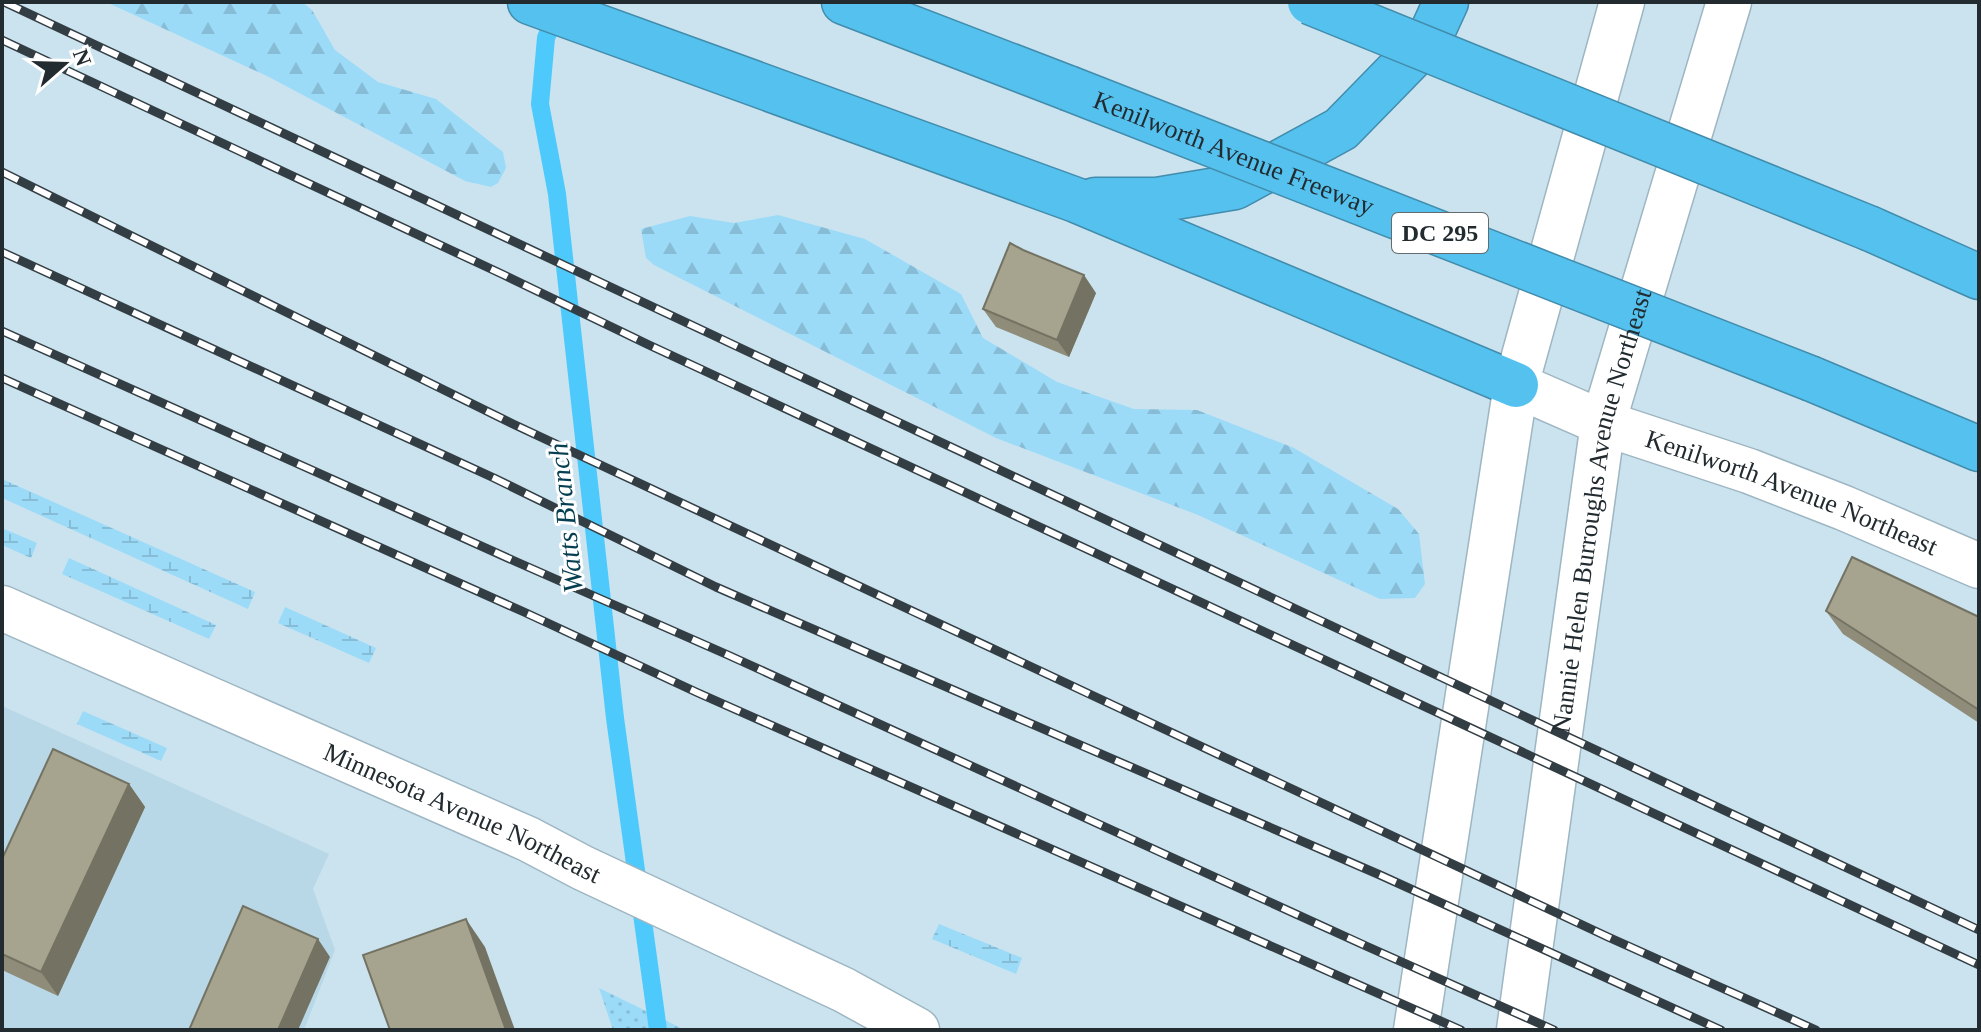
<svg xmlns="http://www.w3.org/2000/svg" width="1981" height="1032" font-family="'Times New Roman',serif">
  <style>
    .built { fill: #b8d7e7 }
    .forest { fill: url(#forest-firs) }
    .wetland { fill: url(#wetland-marsh) }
    .park { fill: url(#park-dots) }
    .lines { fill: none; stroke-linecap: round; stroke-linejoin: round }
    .stream { stroke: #4dcafb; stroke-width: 18 }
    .secondary-casing { stroke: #9eb6c1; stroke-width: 47 }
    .highway-casing { stroke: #428cac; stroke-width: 47 }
    .secondary { stroke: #fff; stroke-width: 44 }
    .highway { stroke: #54c1ee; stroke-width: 44 }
    .rail-casing { stroke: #333e44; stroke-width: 9 }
    .rail { stroke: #fff; stroke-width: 6; stroke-dasharray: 18; stroke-linecap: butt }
    .highway-bridge-casing { stroke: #428cac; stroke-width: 47; stroke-linecap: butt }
    .highway-bridge { stroke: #54c1ee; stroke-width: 44 }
    .wall { fill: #8f8d7a }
    .shaded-wall { fill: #747363 }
    .building { fill: #a6a48e; stroke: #747363; stroke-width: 2 }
    .labels { text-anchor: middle; stroke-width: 6; stroke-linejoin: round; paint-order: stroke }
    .shield { fill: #fff; stroke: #646b6e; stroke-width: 2 }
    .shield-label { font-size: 24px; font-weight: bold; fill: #222b30 }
    .street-label { font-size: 26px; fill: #222b30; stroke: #fff }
    .water-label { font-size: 28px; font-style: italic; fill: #063f52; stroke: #fff }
  </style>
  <defs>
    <pattern id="forest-firs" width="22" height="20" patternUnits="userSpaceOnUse" patternTransform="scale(2)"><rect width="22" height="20" fill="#9cdbf8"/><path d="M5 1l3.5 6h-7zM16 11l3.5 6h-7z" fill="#86bcd5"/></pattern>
    <pattern id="wetland-marsh" width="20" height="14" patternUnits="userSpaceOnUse" patternTransform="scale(2)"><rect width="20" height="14" fill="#9cdbf8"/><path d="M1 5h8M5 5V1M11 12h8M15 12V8" fill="none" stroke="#86bcd5"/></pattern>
    <pattern id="park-dots" width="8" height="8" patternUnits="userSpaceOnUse" patternTransform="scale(2)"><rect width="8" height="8" fill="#9cdbf8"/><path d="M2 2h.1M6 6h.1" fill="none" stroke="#86bcd5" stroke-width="1.8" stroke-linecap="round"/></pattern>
  </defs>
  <rect width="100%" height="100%" fill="#cae3ef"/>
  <!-- built -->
  <path class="built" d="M2 706 329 854 313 889 335 950 304 1030H2Z"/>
  <!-- forest -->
  <g class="forest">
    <path d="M106 2H302L312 10 335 50 378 82 436 99 503 152 506 168 498 183 491 187 465 181 267 76Z"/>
    <path d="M778 215 865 239 961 294 983 338 1057 382 1134 409 1197 410 1294 448 1398 509 1419 534 1425 584 1415 598 1380 599 1198 515 996 438 654 265 646 258 641 229 690 216 734 223Z"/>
  </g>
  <!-- wetland -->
  <g class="wetland">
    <path d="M2 479 255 592 248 609 2 498Z"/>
    <path d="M2 528 37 543 31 558 2 545Z"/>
    <path d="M69 558 216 625 209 639 62 574Z"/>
    <path d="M285 607 376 648 369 663 278 623Z"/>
    <path d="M83 711 167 748 161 761 77 724Z"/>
    <path d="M939 924 1022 958 1016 974 932 939Z"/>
  </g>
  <!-- park -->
  <path class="park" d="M599 988 685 1030H613Z"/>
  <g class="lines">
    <!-- stream -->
    <path class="stream" d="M557 11 546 38 540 104 557 194 615 718 658 1030"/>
    <defs>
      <g id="secondary">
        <path id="s1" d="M1516 385 1603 423 1749 471 1844 508 1979 566"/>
        <path id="s2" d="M2 608 528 839 583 868 844 990 917 1030"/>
        <path d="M1416 1030 1516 385 1622 2"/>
        <path id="s3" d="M1519 1030 1603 423 1729 2"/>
      </g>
      <g id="highway">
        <path d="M530 2 1076 200 1516 385"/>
        <path d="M844 2 1068 88"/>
        <path d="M1095 200H1157L1235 187 1341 129 1429 39 1446 2"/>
        <path d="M1871 229 1979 277"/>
        <path d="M1812 379 1979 449"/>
      </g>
    </defs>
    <!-- secondary casing -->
    <use href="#secondary" class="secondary-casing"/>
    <!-- highway casing -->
    <use href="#highway" class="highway-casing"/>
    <!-- secondary -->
    <use href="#secondary" class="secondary"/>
    <!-- highway -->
    <use href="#highway" class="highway"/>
    <defs>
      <g id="rail">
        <path d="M4 2 1979 930"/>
        <path d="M2 40 504 275 649 345 1979 965"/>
        <path d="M2 172 513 424 1608 937 1816 1030"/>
        <path d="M2 252 494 478 716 587 1380 875 1721 1030"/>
        <path d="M2 331 519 563 728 655 1366 946 1554 1030"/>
        <path d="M2 378 524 612 696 692 1461 1030"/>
      </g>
    </defs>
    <!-- rail casing -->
    <use href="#rail" class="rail-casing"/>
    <!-- rail -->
    <use href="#rail" class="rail"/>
    <defs>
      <g id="highway-bridge">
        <path d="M1310 2 1871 229"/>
        <path id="s4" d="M1068 88 1812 379"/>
      </g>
    </defs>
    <!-- highway-bridge casing -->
    <use href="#highway-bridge" class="highway-bridge-casing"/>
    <!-- highway-bridge -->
    <use href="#highway-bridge" class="highway-bridge"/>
  </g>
  <!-- wall -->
  <g class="wall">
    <path d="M1096 293 1069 357 996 327 983 309Z"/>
    <path d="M1826 611 1979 617V723L1843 634Z"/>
    <path d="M129 784 145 807 58 996 2 970V859Z"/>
  </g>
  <!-- shaded-wall -->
  <g class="shaded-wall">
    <path d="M1084 275 1096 293 1069 357 1057 340Z"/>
    <path d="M129 784 145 807 58 996 41 972Z"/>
    <path d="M466 919 485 947 515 1030H506Z"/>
    <path d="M318 939 330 957 298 1030H278Z"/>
  </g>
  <!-- building -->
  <g class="building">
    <path d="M1010 243 1023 250 1084 275 1057 340 983 309Z"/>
    <path d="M1852 557 1979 617V710L1826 611Z"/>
    <path d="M53 749 129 784 41 972 2 954V859Z"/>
    <path d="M243 906 318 939 278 1030H189Z"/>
    <path d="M466 919 506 1030H390L363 955Z"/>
  </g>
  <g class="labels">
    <!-- shield labels -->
    <rect class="shield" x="1392" y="213" width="96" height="40" rx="6"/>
    <g class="shield-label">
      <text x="1440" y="241">DC 295</text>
    </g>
    <!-- street labels -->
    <g class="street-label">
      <text dy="9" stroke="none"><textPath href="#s4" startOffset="178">Kenilworth Avenue Freeway</textPath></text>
      <text dy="9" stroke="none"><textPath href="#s1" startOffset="296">Kenilworth Avenue Northeast</textPath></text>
      <text dy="9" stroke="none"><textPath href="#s3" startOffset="526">Nannie Helen Burroughs Avenue Northeast</textPath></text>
      <text dy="9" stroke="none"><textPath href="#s2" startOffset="504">Minnesota Avenue Northeast</textPath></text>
    </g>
    <!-- water labels -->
    <g class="water-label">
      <text transform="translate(565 518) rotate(-96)" y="10">Watts Branch</text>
    </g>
  </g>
  <!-- border -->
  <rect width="1981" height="1032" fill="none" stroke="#222b30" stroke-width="8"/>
  <!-- north arrow -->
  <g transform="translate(64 64) rotate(70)" stroke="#ffffff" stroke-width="6" paint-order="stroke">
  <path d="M0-6L14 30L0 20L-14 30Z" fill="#222b30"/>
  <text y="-12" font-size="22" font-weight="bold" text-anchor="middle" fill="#222b30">N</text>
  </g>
</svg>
